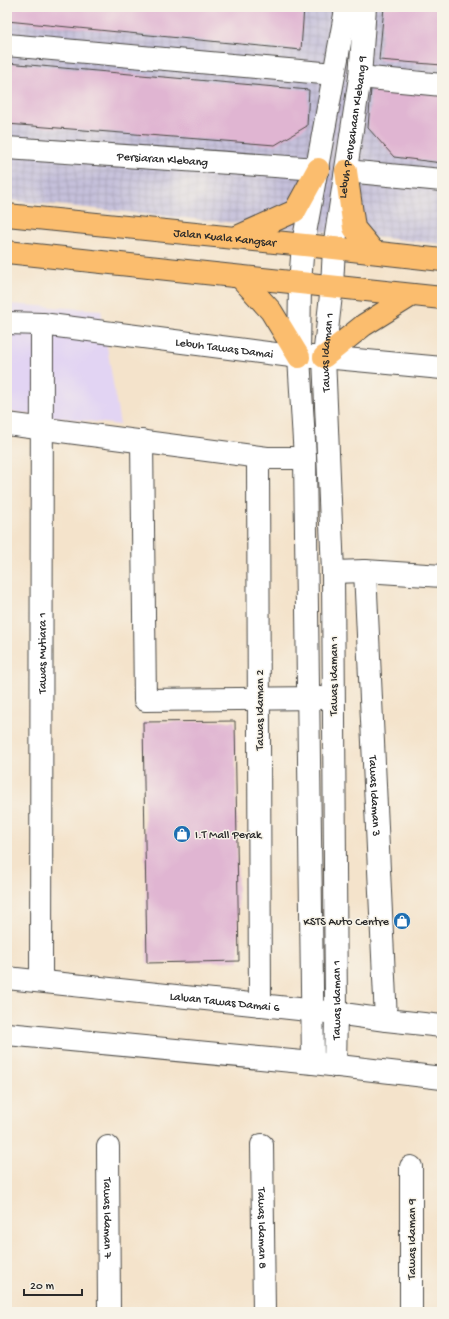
<svg xmlns="http://www.w3.org/2000/svg" width="449" height="1319" font-family="'Gochi Hand',sans-serif">
  <style>
    .built { fill: #e2d4f3 }
    .industrial { fill: url(#industrial-grid) }
    .building { fill: #e0b5d2 }
    .lines { fill: none; stroke-linecap: round; stroke-linejoin: round }
    .minor-casing { stroke: #494743; stroke-width: 24 }
    .highway-casing { stroke: #494743; stroke-width: 24 }
    .minor { stroke: #fff; stroke-width: 22 }
    .highway { stroke: #fbbd6e; stroke-width: 22 }
    .labels { text-anchor: middle; stroke-width: 3; stroke-linejoin: round; paint-order: stroke }
    .street-label { font-size: 12px; fill: #2b2b2b; stroke: #f7f3e8 }
    .poi-label { font-size: 12px; fill: #2b2b2b; stroke: #f7f3e8; text-anchor: start }
  </style>
  <defs>
    <pattern id="industrial-grid" width="8" height="8" patternUnits="userSpaceOnUse"><rect width="8" height="8" fill="#c5c0da"/><path d="M0 4h8M4 0v8" fill="none" stroke="#a9a5bb"/></pattern>
  </defs>
  <rect width="100%" height="100%" fill="#f7f3e8"/>
  <filter id="ink" filterUnits="userSpaceOnUse"><feTurbulence type="fractalNoise" baseFrequency=".025" numOctaves="2"/><feDisplacementMap in="SourceGraphic" scale="8" xChannelSelector="R" yChannelSelector="G"/><feConvolveMatrix kernelMatrix="1 2 1 2 8 2 1 2 1" color-interpolation-filters="sRGB"/></filter>
  <filter id="wash" filterUnits="userSpaceOnUse"><feTurbulence type="fractalNoise" baseFrequency=".012" numOctaves="4" result="noise"/><feDisplacementMap in="SourceGraphic" scale="16" xChannelSelector="R" yChannelSelector="G"/><feGaussianBlur stdDeviation="0.9" result="paint"/><feColorMatrix in="noise" values="0 0 0 0 0 0 0 0 0 0 0 0 0 0 0 0 0 1.4 0 .05"/><feComposite in="paint" operator="in"/></filter>
  <g filter="url(#wash)">
    <rect width="100%" height="100%" fill="#f4e3cb"/>
    <!-- built -->
    <path class="built" d="M7 304 101 310 120 425 7 411Z"/>
    <!-- industrial -->
    <path class="industrial" d="M7 7H442V244L7 200Z"/>
    <g id="blocks">
      <!-- building -->
      <g class="building">
        <path d="M7 7H304L301 50 7 21Z"/>
        <path d="M384 7H442V65L379 60Z"/>
        <path d="M7 63 309 90 307 126 275 145 7 124Z"/>
        <path d="M371 88 442 95V163L394 157 368 128Z"/>
        <path d="M235 721 239 961 147 963 143 722Z"/>
      </g>
    </g>
  </g>
  <g filter="url(#ink)">
    <use href="#blocks" fill-opacity="0" stroke="#494743" stroke-width="1"/>
    <g class="lines">
      <defs>
        <g id="minor">
          <path d="M7 45 334 74"/>
          <path d="M360 77 442 85"/>
          <path id="s1" d="M7 148 318 169"/>
          <path d="M346 171 442 180"/>
          <path id="s2" d="M7 323 42 324 299 357H324L442 368"/>
          <path d="M7 424 267 458"/>
          <path d="M142 441 145 700 322 698"/>
          <path id="s3" d="M365 571 386 1020"/>
          <path d="M333 572 365 571 442 576"/>
          <path id="s4" d="M7 978 336 1013 386 1020 442 1026"/>
          <path id="s5" d="M41 981 42 324"/>
          <path d="M260 1005 258 463 267 458H305"/>
          <path d="M7 1034 313 1063 442 1078"/>
          <path d="M313 1063 305 458 299 357 300 283 303 244 345 15 347 7"/>
          <path id="s6" d="M335 1066 336 1013 333 572 324 357 332 286 334 248 360 77 365 7"/>
          <path id="s7" d="M262 1145 264 1312"/>
          <path id="s8" d="M108 1147 109 1312"/>
          <path d="M411 1312V1167"/>
        </g>
        <g id="highway">
          <path d="M346 171 354 228 374 252"/>
          <path id="s9" d="M7 215 334 248 442 260"/>
          <path d="M237 237 295 211 318 169"/>
          <path d="M7 252 442 298"/>
          <path d="M240 277 271 311 299 357"/>
          <path d="M324 357 364 325 412 295"/>
        </g>
      </defs>
      <!-- minor casing -->
      <use href="#minor" class="minor-casing"/>
      <!-- highway casing -->
      <use href="#highway" class="highway-casing"/>
      <!-- minor -->
      <use href="#minor" class="minor"/>
      <!-- highway -->
      <use href="#highway" class="highway"/>
    </g>
  </g>
  <!-- icons -->
  <defs>
    <symbol id="shop-disc" viewBox="-11 -11 22 22"><circle r="9.5" fill="#1f6fb2" stroke="#f7f3e8"/><path d="M-5-2.5h2.3a2.7 3.5 0 0 1 5.4 0H5L5.5 6h-11ZM-1.5-2.5h3a1.5 2.3 0 0 0-3 0Z" fill="#fff"/></symbol>
  </defs>
  <g fill-rule="evenodd">
    <use href="#shop-disc" x="172" y="824" width="20" height="20"/>
    <use href="#shop-disc" x="392" y="911" width="20" height="20"/>
  </g>
  <g class="labels">
    <!-- street labels -->
    <g class="street-label">
      <text dy="4" stroke="none"><textPath href="#s6" startOffset="941">Lebuh Perusahaan Klebang 9</textPath></text>
      <text dy="4" stroke="none"><textPath href="#s1" startOffset="156">Persiaran Klebang</textPath></text>
      <text dy="4" stroke="none"><textPath href="#s9" startOffset="219">Jalan Kuala Kangsar</textPath></text>
      <text dy="4" stroke="none"><textPath href="#s2" startOffset="219">Lebuh Tawas Damai</textPath></text>
      <text dy="4" stroke="none"><textPath href="#s6" startOffset="714">Tawas Idaman 1</textPath></text>
      <text dy="4" stroke="none"><textPath href="#s5" startOffset="328">Tawas Mutiara 1</textPath></text>
      <text transform="translate(333 676) rotate(-90)" y="4">Tawas Idaman 1</text>
      <text transform="translate(259 710) rotate(-90)" y="4">Tawas Idaman 2</text>
      <text dy="4" stroke="none"><textPath href="#s3" startOffset="225">Tawas Idaman 3</textPath></text>
      <text dy="4" stroke="none"><textPath href="#s6" startOffset="66">Tawas Idaman 1</textPath></text>
      <text dy="4" stroke="none"><textPath href="#s4" startOffset="219">Laluan Tawas Damai 6</textPath></text>
      <text dy="4" stroke="none"><textPath href="#s8" startOffset="71">Tawas Idaman 7</textPath></text>
      <text dy="4" stroke="none"><textPath href="#s7" startOffset="83">Tawas Idaman 8</textPath></text>
      <text transform="translate(411 1239) rotate(-90)" y="4">Tawas Idaman 9</text>
    </g>
    <!-- poi labels -->
    <g class="poi-label">
      <text x="195" y="838">I.T Mall Perak</text>
      <text x="389" y="925" text-anchor="end">KSTS Auto Centre</text>
    </g>
  </g>
  <!-- margin -->
  <rect width="449" height="1319" fill="none" stroke="#f7f3e8" stroke-width="24"/>
  <!-- scale -->
  <path d="M24 1289v6h58v-6" fill="none" stroke="#2b2b2b" stroke-width="2"/>
  <text x="30" y="1289" font-size="12" fill="#2b2b2b" stroke="#f7f3e8" stroke-width="3" paint-order="stroke">20 m</text>
</svg>
